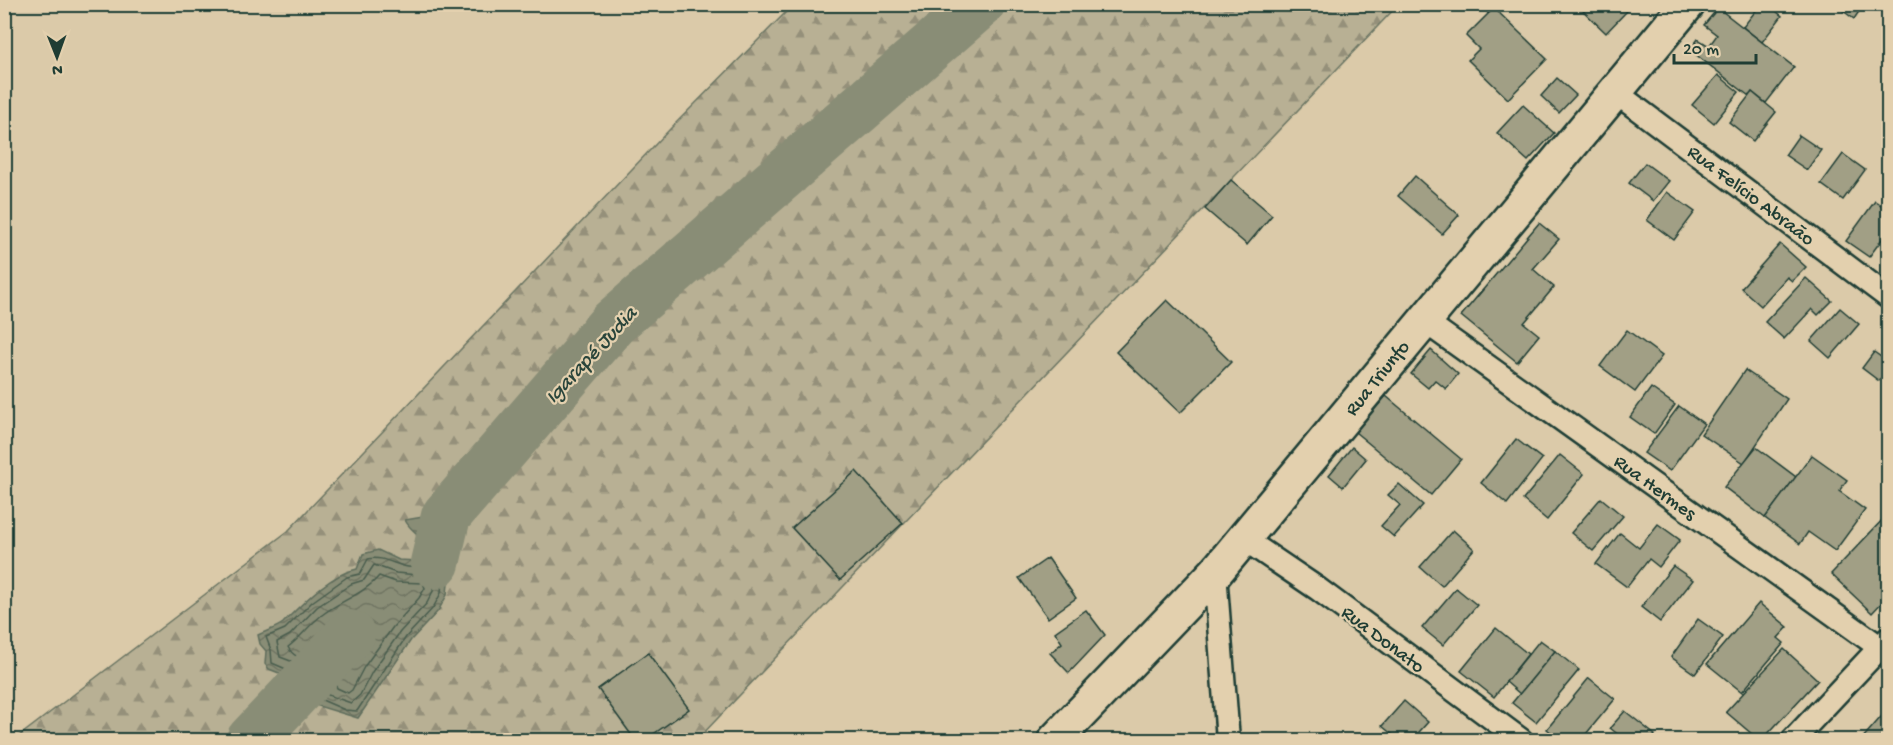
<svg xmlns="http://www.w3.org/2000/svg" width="1893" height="745" font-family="'Gochi Hand',sans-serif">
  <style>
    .forest { fill: url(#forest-firs); stroke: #6c7664; stroke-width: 1.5 }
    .water { fill: url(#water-waves); stroke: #5f6d5c; stroke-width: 1.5 }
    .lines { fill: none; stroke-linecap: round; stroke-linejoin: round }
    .shore { stroke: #495d4e; stroke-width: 1.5 }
    .river { stroke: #898d76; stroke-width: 50 }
    .building { fill: #a19f85; stroke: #1f3d34; stroke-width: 1.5 }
    .street-casing { stroke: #1f3d34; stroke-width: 27 }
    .secondary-casing { stroke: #1f3d34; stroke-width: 38 }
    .street { stroke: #e3d0ae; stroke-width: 22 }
    .secondary { stroke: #e3d0ae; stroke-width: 33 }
    .labels { text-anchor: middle; stroke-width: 4.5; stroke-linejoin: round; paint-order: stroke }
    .street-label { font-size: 20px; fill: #1f3d34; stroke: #e3d0ae }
    .water-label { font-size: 21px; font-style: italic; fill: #2a453b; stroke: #e3d0ae }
  </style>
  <defs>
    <pattern id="forest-firs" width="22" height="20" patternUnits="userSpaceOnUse" patternTransform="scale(1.5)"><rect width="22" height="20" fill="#b8b094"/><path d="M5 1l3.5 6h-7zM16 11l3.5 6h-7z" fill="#95907a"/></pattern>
    <pattern id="water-waves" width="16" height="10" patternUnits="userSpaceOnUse" patternTransform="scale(1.5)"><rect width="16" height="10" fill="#898d76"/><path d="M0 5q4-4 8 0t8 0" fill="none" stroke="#6f7462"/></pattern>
  </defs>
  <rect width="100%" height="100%" fill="#dbcaa9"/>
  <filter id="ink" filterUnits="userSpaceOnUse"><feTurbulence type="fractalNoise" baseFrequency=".0167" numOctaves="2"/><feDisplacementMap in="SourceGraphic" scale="12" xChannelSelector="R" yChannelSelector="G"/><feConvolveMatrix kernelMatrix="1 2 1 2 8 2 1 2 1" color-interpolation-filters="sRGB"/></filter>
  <g filter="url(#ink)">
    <!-- forest -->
    <path class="forest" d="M793 5H1398L697 740H14L288 531 671 128Z"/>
    <!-- water -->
    <path class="water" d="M444 487 457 497C461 513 456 529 462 544L449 571 447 595 438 611 411 640 358 718 315 705 314 689 310 685 269 669 265 664 266 651 260 644 258 635C265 631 277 628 283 623 302 604 330 574 357 569L363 554 378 550 399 560 419 561C434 535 414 538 405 520L423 517 429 513 433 498Z"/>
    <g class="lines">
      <!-- shore -->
      <g class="shore">
        <path d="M443 496 452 501C455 516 450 530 455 544L443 569 441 593 433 608 406 637 357 711 345 710 322 700 319 688 314 681 272 663 271 650 266 637 285 629 312 602 347 577 360 574 368 559C387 554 404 574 423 565 433 549 430 540 422 525 440 513 432 506 443 496Z"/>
        <path d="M443 519 446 522 447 544 440 554 433 528Z"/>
        <path d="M374 565 396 573 418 575 434 567 433 591 427 603 400 632 372 672 360 695 351 703 328 695C322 672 302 665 280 657L277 642 290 635 317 607 351 584 364 580Z"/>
        <path d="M379 576 396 582 423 583 425 588 419 598 393 627 364 667 352 690 348 693 337 688C326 655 298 667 288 647 300 638 309 625 322 615 340 601 364 594 379 576Z"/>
      </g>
      <!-- river -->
      <g class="river">
        <path d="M435 563 446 516 613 323 980 4"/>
        <path d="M251 740 350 635"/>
      </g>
    </g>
    <!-- building -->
    <g class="building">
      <path d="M1480 4H1496L1488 13Z"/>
      <path d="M1576 4H1621L1627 11 1606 33Z"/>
      <path d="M1761 4H1767L1782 16 1762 42 1743 27Z"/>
      <path d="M1834 4H1864L1854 19Z"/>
      <path d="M1494 8 1547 59 1508 99 1468 60 1479 49 1466 36Z"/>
      <path d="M1718 8 1794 67 1766 103 1752 92 1749 96 1690 50 1698 39 1709 46 1717 35 1704 25Z"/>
      <path d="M1718 75 1739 92 1714 123 1692 105Z"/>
      <path d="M1557 78 1576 95 1559 113 1541 96Z"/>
      <path d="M1752 92 1776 112 1753 141 1729 122Z"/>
      <path d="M1523 105 1554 133 1528 161 1497 133Z"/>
      <path d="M1799 135 1821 150 1807 170 1785 155Z"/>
      <path d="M1843 154 1865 170 1843 200 1821 184Z"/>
      <path d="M1645 163 1669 181 1653 201 1629 183Z"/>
      <path d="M1415 176 1459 215 1442 234 1398 196Z"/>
      <path d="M1231 180 1272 215 1247 245 1205 209Z"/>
      <path d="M1667 192 1695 212 1674 240 1647 220Z"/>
      <path d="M1875 201 1888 210V231L1869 257 1846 241Z"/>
      <path d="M1539 223 1559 239 1533 269 1554 287 1524 323 1539 335 1517 362 1461 316Z"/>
      <path d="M1780 244 1806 267 1792 281 1787 277 1761 306 1741 288Z"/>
      <path d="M1806 278 1832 301 1818 315 1812 309 1784 339 1765 322Z"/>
      <path d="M1167 300 1231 362 1180 413 1116 352Z"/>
      <path d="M1840 308 1859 324 1830 358 1811 341Z"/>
      <path d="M1627 330 1662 356 1635 392 1600 366Z"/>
      <path d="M1431 350 1458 374 1446 389 1435 380 1428 388 1411 374Z"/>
      <path d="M1874 352 1888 362V368L1879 381 1862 368Z"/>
      <path d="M1745 370 1787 399 1744 463 1701 434Z"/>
      <path d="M1651 388 1675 405 1654 434 1630 417Z"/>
      <path d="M1386 396 1461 459 1431 495 1355 432Z"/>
      <path d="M1679 406 1704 424 1670 471 1644 453Z"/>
      <path d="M1516 439 1542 459 1507 504 1481 483Z"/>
      <path d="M1352 447 1366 459 1343 487 1329 475Z"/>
      <path d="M1756 447 1796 477 1765 518 1724 487Z"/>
      <path d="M1560 455 1584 474 1547 520 1523 500Z"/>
      <path d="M1812 455 1847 480 1839 491 1865 510 1835 551 1808 532 1800 544 1765 518Z"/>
      <path d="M856 471 903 523 840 580 792 528Z"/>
      <path d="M1399 484 1423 505 1394 537 1381 526 1400 505 1388 495Z"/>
      <path d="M1601 498 1623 516 1593 551 1571 533Z"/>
      <path d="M1888 514V596L1872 613 1831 574Z"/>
      <path d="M1658 524 1680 540 1659 567 1649 559 1627 587 1596 564 1620 533 1639 548Z"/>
      <path d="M1453 530 1474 549 1442 586 1420 567Z"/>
      <path d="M1048 558 1076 598 1048 618 1019 578Z"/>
      <path d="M1673 566 1693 580 1660 622 1641 607Z"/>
      <path d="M1456 588 1477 605 1443 645 1422 628Z"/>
      <path d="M1759 603 1788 627 1778 638 1784 643 1742 692 1707 664Z"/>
      <path d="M1086 610 1105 635 1069 673 1050 653 1062 643 1055 632Z"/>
      <path d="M1698 619 1723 637 1695 674 1671 657Z"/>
      <path d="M1496 628 1528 654 1494 697 1461 671Z"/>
      <path d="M1540 640 1555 651 1520 694 1506 682Z"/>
      <path d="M1784 649 1818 680 1762 740H1759L1726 712Z"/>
      <path d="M1555 651 1579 670 1536 722 1512 703Z"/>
      <path d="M648 653 689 709 645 740H635L598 689Z"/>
      <path d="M1589 678 1615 699 1581 740H1560L1547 729Z"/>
      <path d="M1404 701 1428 722 1412 740H1399L1382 726Z"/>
      <path d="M1888 709V740H1861Z"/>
      <path d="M1625 711 1655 735 1651 740H1625L1610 728Z"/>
    </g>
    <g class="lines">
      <defs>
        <g id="street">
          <path d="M1615 92 1888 297"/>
          <path d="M1423 320 1888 653"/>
          <path d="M1244 539 1318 589 1521 740"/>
          <path d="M1215 573 1228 740"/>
          <path d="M1793 740 1888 639"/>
        </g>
        <path id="secondary" d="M1055 740 1215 573 1688 4"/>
      </defs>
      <!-- street casing -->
      <use href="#street" class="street-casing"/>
      <!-- secondary casing -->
      <use href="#secondary" class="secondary-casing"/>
      <!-- street -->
      <use href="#street" class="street"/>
      <!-- secondary -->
      <use href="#secondary" class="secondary"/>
    </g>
  </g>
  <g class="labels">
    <!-- street labels -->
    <g class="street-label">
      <text transform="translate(1752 194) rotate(37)" y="7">Rua Felício Abraão</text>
      <text transform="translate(1376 377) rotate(-51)" y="7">Rua Triunfo</text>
      <text transform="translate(1656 486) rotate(36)" y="7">Rua Hermes</text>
      <text transform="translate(1384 638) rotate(37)" y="7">Rua Donato</text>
    </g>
    <!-- water labels -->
    <g class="water-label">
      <text transform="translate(590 354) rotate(-47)" y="7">Igarapé Judia</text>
    </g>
  </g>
  <!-- margin -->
  <rect width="1893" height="745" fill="none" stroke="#e3d0ae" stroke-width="24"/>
  <rect x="12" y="12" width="1869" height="721" fill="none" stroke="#1f3d34" stroke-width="2" filter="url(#ink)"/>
  <!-- north arrow -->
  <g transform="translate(57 57) rotate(179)" stroke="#e3d0ae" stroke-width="4.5" paint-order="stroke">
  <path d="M0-4.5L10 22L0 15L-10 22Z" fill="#1f3d34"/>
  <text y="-9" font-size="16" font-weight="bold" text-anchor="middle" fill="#1f3d34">N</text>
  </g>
  <!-- scale -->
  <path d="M1674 54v9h82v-9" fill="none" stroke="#1f3d34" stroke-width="3"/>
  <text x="1683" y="54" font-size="18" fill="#1f3d34" stroke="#e3d0ae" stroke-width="4.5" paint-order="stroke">20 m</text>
</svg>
